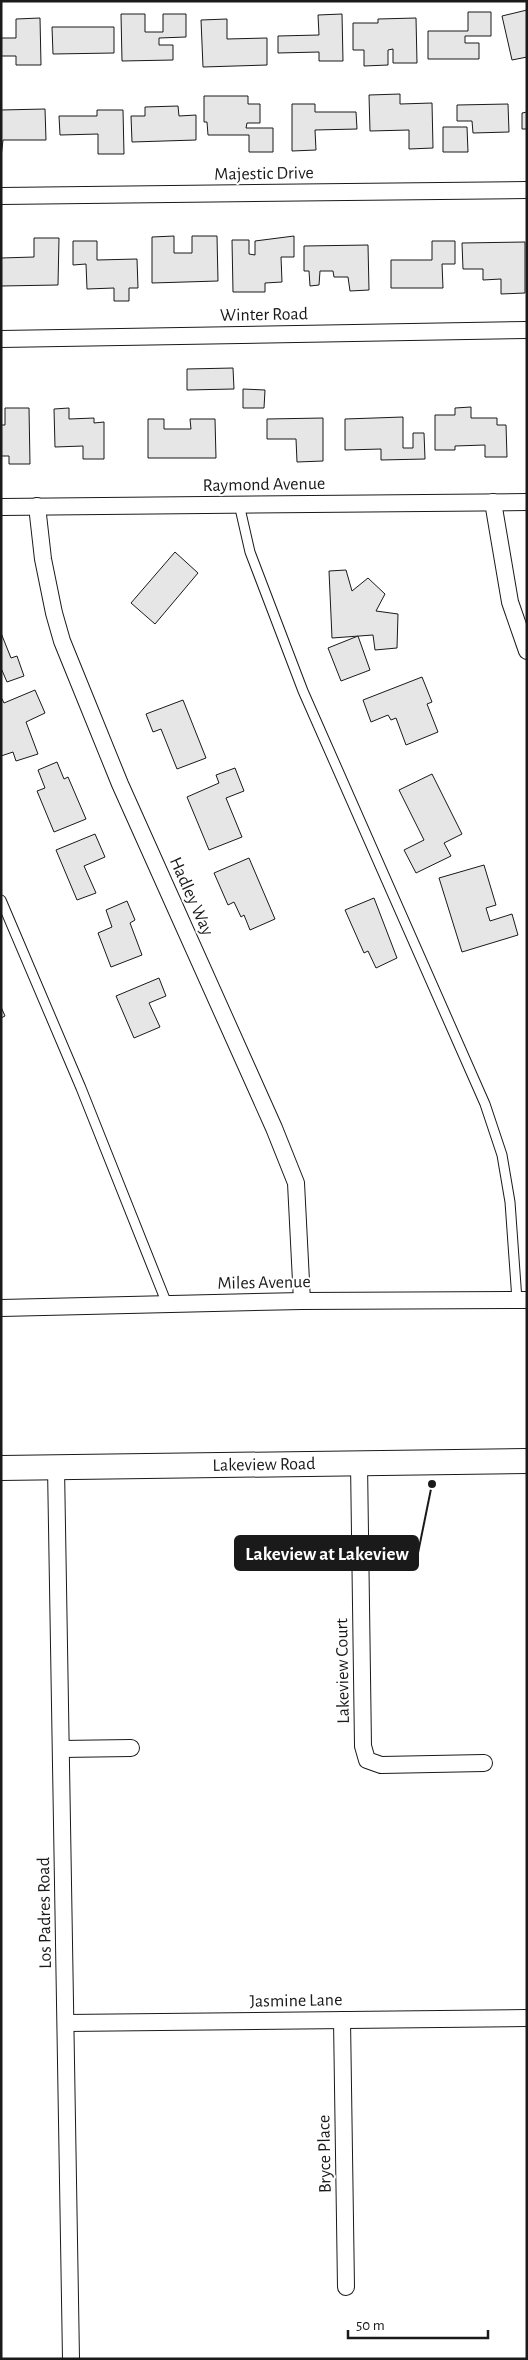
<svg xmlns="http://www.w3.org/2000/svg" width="528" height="2360" font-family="'Alegreya Sans',sans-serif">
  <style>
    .building { fill: #e6e6e6; stroke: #1a1a1a }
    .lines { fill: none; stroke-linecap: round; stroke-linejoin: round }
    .lane-casing { stroke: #1a1a1a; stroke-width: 11 }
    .street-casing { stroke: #1a1a1a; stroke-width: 18 }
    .secondary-casing { stroke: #1a1a1a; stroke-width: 26 }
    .lane { stroke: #fff; stroke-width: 9 }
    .street { stroke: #fff; stroke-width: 16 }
    .secondary { stroke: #fff; stroke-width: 24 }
    .labels { text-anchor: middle; stroke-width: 4; stroke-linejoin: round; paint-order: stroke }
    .street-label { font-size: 18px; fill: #1a1a1a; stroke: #fff }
    .leader { fill: none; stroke: #1a1a1a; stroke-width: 2 }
    .callout-dot { fill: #1a1a1a; stroke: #fff; stroke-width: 2 }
    .callout { fill: #1a1a1a; stroke: #1a1a1a; stroke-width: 2 }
    .callout-label { font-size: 19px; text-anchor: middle; font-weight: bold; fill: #fff }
  </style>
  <rect width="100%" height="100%" fill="#fff"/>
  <!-- building -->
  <g class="building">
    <path d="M527 10V57L512 60 502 16Z"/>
    <path d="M468 12H491V36H465V43H479V59H428V31H468Z"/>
    <path d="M121 14H145V32H163V14H186V37L159 38V45H173V60L122 61Z"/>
    <path d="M342 14 343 61H319V52L278 53V36L319 35 318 15Z"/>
    <path d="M40 18 41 65H16V56H1V38H16V19Z"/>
    <path d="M416 18 417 63H393V49L388 50V65L364 66V50H353V23H378V19Z"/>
    <path d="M227 19V39L267 38V65L203 67 201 20Z"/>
    <path d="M52 27H114V53L53 54Z"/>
    <path d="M400 94V104L432 103 433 148 409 149V130L370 131 369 95Z"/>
    <path d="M204 96H248V104H260V123H247L246 128H273V152H249V135H208L207 122H204Z"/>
    <path d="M292 104H315V112H356L357 129 315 130 316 150 292 151Z"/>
    <path d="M508 104 509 132 473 133 472 121H457V105Z"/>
    <path d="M178 106 179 116 196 115V140L132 142 131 116H145V107Z"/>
    <path d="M45 109 46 140H3L1 157V110Z"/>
    <path d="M97 110H123L124 154H98V134L60 135 59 116H97Z"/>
    <path d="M527 112V129H522V113Z"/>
    <path d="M443 127H467L468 152H443Z"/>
    <path d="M174 236V253H192V236H217L218 281 152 283V237Z"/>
    <path d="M294 236V257H281L282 282 265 283V292H233L232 240H249V254L255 255V241Z"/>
    <path d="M34 238H59L58 285 1 286V258L34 257Z"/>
    <path d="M73 241H97V260L137 259 138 288H129V301H114V288L87 289 86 264 73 265Z"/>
    <path d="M432 241H455V264H442L443 288H391V260H432Z"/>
    <path d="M525 242V293L501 294V279L483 280V269H463L462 243Z"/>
    <path d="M368 245 369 290 350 291 348 277H334L333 271H320L319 285 310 286 309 271H304V246Z"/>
    <path d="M233 368 234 389 187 390V369Z"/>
    <path d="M243 389 265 390 264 408H243Z"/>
    <path d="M471 407V418H497V425H506L507 457H485V445L455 446V450H435V415H455V408Z"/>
    <path d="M5 408H29L30 464H9V456H1V425H5Z"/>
    <path d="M69 408V419L94 418V423L104 422V459H83V446L55 447 54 409Z"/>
    <path d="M403 417V448H413V433H424L425 459 381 460V449L345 450V419Z"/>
    <path d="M323 418V461L297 462 296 439H267V419Z"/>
    <path d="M148 419H164V429H191L190 419H215L216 458H148Z"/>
    <path d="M175 552 198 573 155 624 131 603Z"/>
    <path d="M346 570 352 591 368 578 385 594 376 611 398 614 397 648 375 650 373 635 332 638 329 571Z"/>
    <path d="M1 633 11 658 17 656 24 676 7 682 1 668Z"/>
    <path d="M358 636 370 670 341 681 328 648Z"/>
    <path d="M422 677 432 702 427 704 438 732 406 745 396 718 391 720 388 715 371 722 363 700Z"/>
    <path d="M35 690 45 713 26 722 38 754 16 761 13 752 1 756V697L4 703Z"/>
    <path d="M183 700 206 758 177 769 161 729 153 732 146 714Z"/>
    <path d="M57 762 64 779 68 777 86 819 54 832 37 791 45 788 38 770Z"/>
    <path d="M235 768 244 791 226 798 242 837 209 850 187 797 219 783 216 775Z"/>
    <path d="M432 774 462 834 444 843 451 856 416 873 404 850 424 840 399 790Z"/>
    <path d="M95 834 105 857 84 866 96 893 77 900 56 850Z"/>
    <path d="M249 858 275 919 250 930 244 915 241 917 234 902 228 905 214 873Z"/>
    <path d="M484 865 496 905 486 908 490 921 512 914 518 935 462 952 439 878Z"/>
    <path d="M374 898 397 958 376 968 368 951 364 953 345 910Z"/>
    <path d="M127 901 135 920 130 923 142 955 111 967 98 933 112 927 106 910Z"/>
    <path d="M159 978 166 996 149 1003 160 1027 134 1038 116 996Z"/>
    <path d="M1 1007 5 1016 1 1018Z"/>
  </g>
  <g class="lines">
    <defs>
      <g id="lane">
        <path d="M239 504 250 552 303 691 485 1104 502 1155 510 1202 517 1300"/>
        <path d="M1 900 81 1088 167 1304"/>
      </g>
      <g id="street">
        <path d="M1 196 527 190"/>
        <path d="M1 339 527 330"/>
        <path d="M493 502 510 602 527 651"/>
        <path d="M37 506 43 559 54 613 62 641 120 784 274 1128 296 1183 302 1301"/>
        <path d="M1 507 527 502"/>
        <path d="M1 1308 302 1301 527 1300"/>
        <path d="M359 1463 363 1746 367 1760 381 1765 484 1763"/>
        <path d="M56 1467 71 2359"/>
        <path d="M61 1749 131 1748"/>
        <path d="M342 2020 346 2287"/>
        <path d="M66 2023 527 2018"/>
      </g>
      <path id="secondary" d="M1 1468 527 1461"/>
    </defs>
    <!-- lane casing -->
    <use href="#lane" class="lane-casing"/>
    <!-- street casing -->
    <use href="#street" class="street-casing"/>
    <!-- secondary casing -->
    <use href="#secondary" class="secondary-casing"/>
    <!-- lane -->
    <use href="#lane" class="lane"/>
    <!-- street -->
    <use href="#street" class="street"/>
    <!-- secondary -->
    <use href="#secondary" class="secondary"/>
  </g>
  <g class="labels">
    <!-- street labels -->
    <g class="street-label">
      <text transform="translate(264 173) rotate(-1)" y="6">Majestic Drive</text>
      <text transform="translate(264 314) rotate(-1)" y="6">Winter Road</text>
      <text transform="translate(264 484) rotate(-1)" y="6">Raymond Avenue</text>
      <text transform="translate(192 896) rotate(66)" y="6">Hadley Way</text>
      <text transform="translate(264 1282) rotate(-1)" y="6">Miles Avenue</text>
      <text transform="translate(264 1464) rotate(-1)" y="6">Lakeview Road</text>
      <text transform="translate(342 1671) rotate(-91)" y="6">Lakeview Court</text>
      <text transform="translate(44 1913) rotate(-91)" y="6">Los Padres Road</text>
      <text transform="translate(296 2000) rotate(-1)" y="6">Jasmine Lane</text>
      <text transform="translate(324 2154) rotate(-91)" y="6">Bryce Place</text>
    </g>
  </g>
  <!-- callouts -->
  <path class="leader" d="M432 1484L418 1553"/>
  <circle class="callout-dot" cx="432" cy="1484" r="5"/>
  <rect class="callout" x="235" y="1536" width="183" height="34" rx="5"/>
  <g class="callout-label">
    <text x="327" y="1560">Lakeview at Lakeview</text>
  </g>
  <!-- border -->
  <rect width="528" height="2360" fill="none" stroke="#1a1a1a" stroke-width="5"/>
  <!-- scale -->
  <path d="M348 2330v8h140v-8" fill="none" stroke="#1a1a1a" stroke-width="2.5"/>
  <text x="356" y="2330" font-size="15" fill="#1a1a1a" stroke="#ffffff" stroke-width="4" paint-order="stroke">50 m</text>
</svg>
